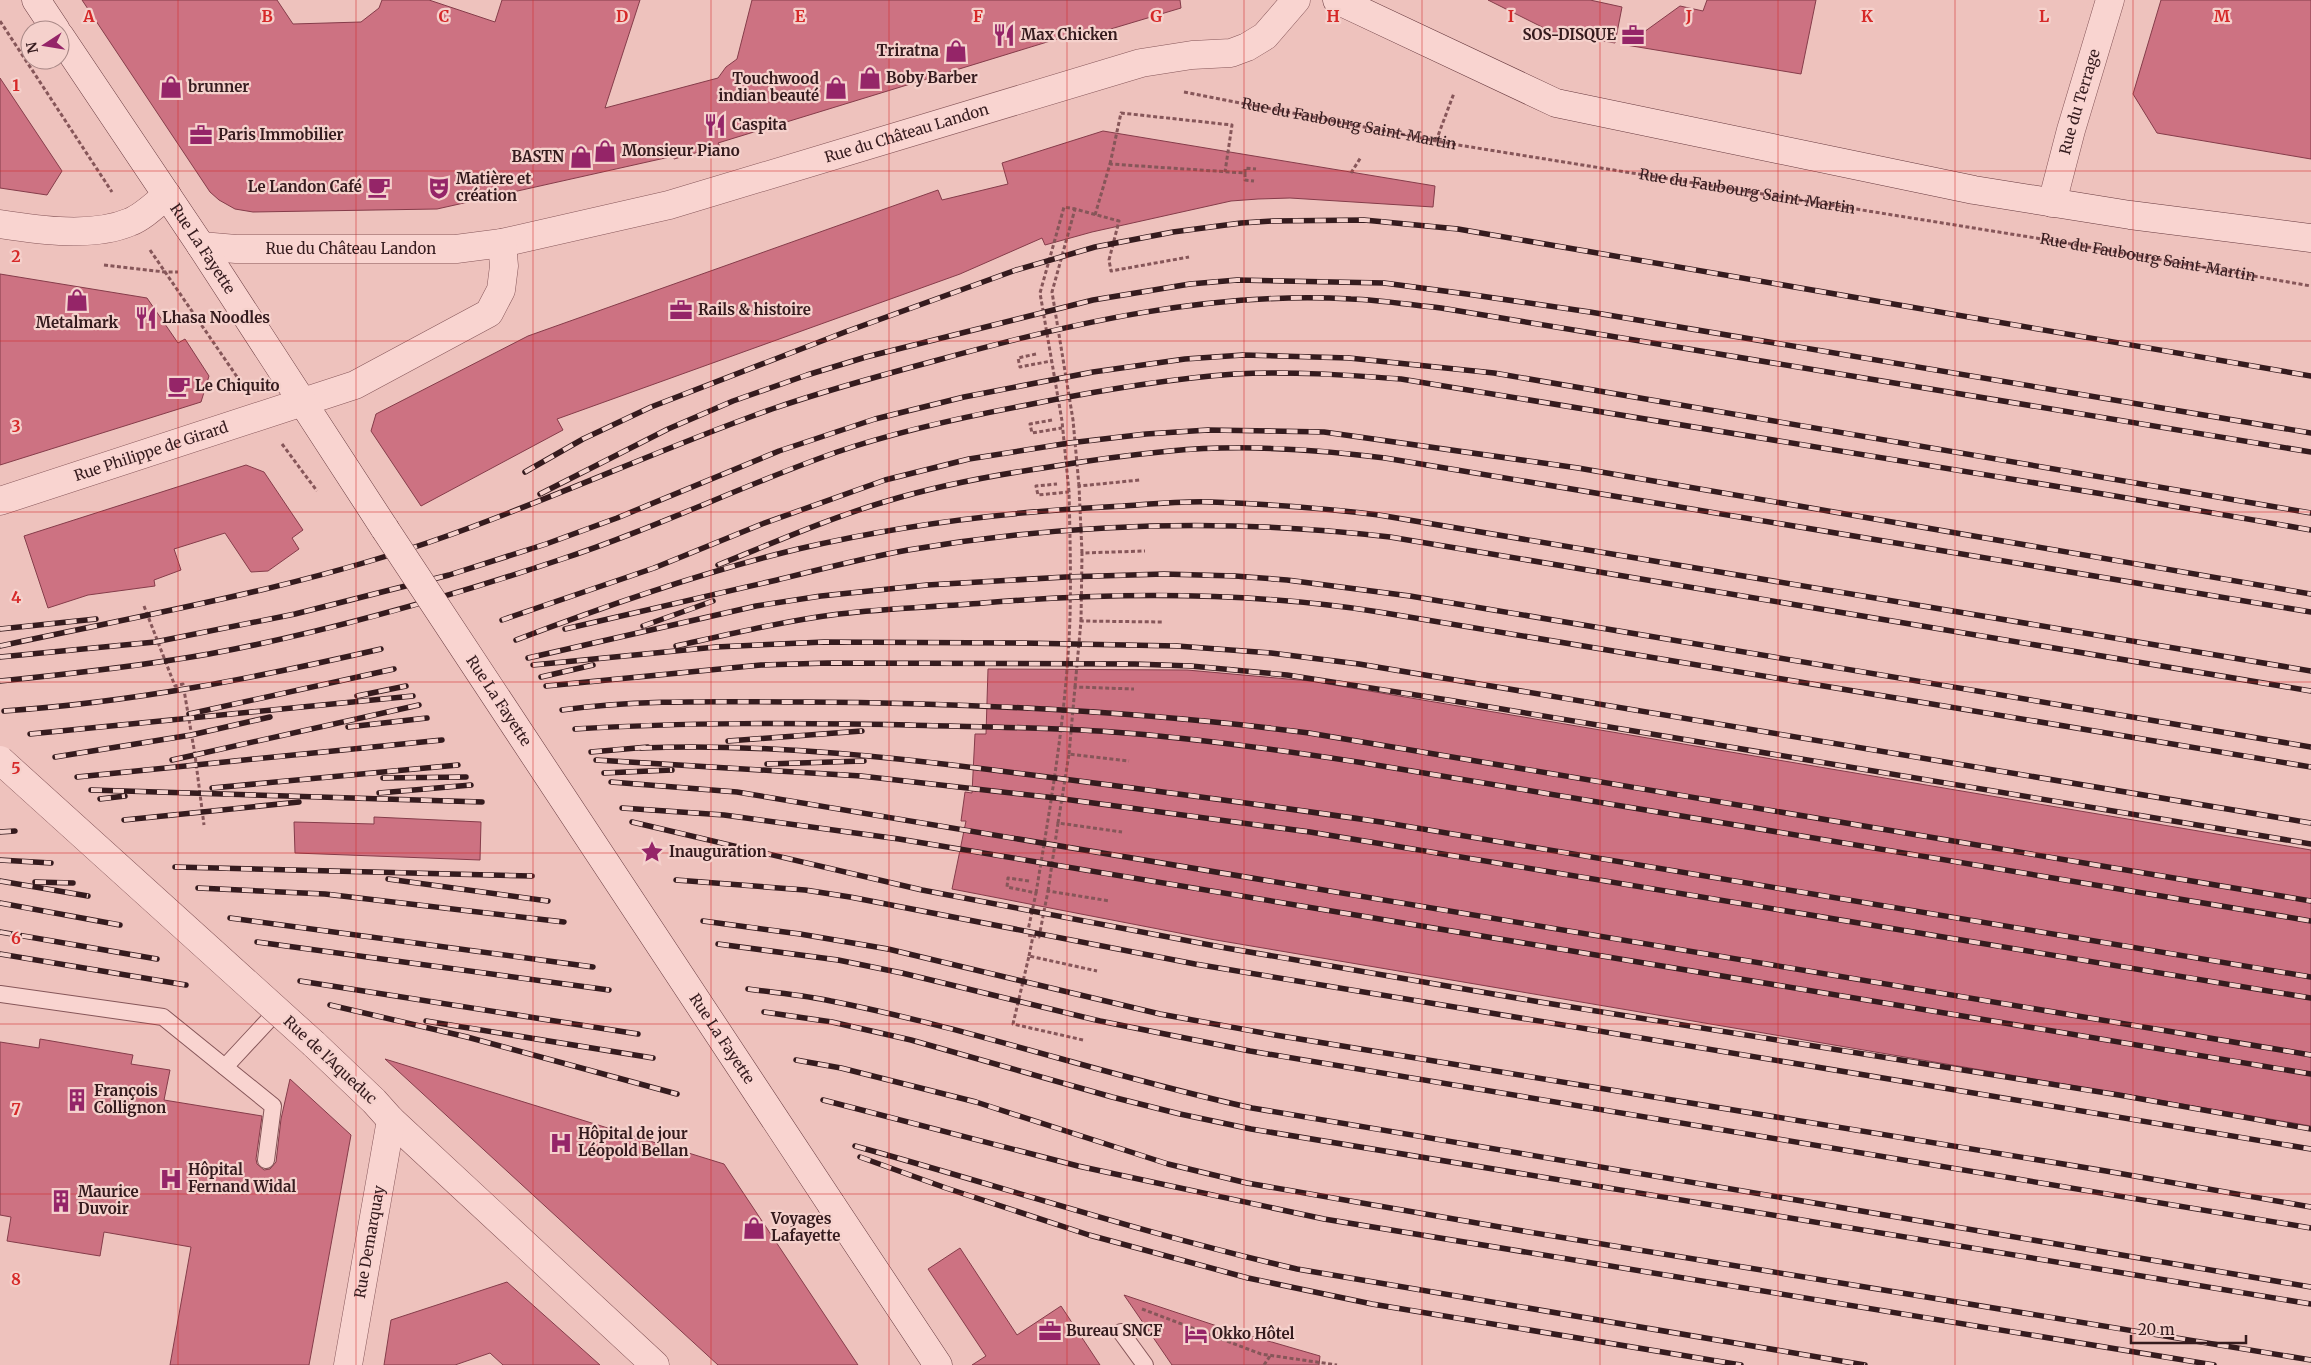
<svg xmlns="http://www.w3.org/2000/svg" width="2311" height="1365" font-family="Merriweather,serif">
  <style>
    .building { fill: #cd7282; stroke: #853c4a }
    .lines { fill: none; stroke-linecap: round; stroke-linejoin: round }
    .lane-casing { stroke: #865659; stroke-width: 18 }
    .street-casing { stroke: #865659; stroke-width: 29 }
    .secondary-casing { stroke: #67393e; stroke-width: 29 }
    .path { stroke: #865659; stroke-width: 3; stroke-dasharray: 4 2.5; stroke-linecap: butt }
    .lane { stroke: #f9d4d0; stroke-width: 16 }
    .street { stroke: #f9d4d0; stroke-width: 28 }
    .secondary { stroke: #f9d4d0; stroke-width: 28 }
    .rail-casing { stroke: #351b1e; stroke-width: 5.5 }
    .rail { stroke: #f5d1cc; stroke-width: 4; stroke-dasharray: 11; stroke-linecap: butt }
    .street-bridge-casing { stroke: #865659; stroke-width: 29; stroke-linecap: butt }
    .secondary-bridge-casing { stroke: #67393e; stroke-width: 29; stroke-linecap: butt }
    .street-bridge { stroke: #f9d4d0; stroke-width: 28 }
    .secondary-bridge { stroke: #f9d4d0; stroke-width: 28 }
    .grid { fill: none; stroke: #d62828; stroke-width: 1; stroke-opacity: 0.55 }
    .labels { text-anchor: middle; stroke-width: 4.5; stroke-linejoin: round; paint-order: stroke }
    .poi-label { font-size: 15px; font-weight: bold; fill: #351b1e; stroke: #f5d1cc; text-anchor: start }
    .street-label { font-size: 15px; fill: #351b1e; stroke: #f5d1cc }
    .grid-label { font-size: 16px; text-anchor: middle; font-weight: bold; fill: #d62828; stroke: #f5d1cc; stroke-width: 4.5; stroke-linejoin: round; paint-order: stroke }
  </style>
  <rect width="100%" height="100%" fill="#eec2bd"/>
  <!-- building -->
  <g class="building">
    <path d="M82 0H277L293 24 361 22 379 8 382 0H429L495 22 502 0H640L605 108 718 78 726 67 737 59 752 0H1180L1181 8 1084 37 1083 31 718 143 720 146 674 159V156L437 209 253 212 235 209 219 200 210 192Z"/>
    <path d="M1488 0H1590L1622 7 1615 43 1552 32Z"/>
    <path d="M1707 0H1816L1801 74 1626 45 1680 6 1703 11Z"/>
    <path d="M2161 0H2311V159L2157 133 2133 94Z"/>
    <path d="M0 78 62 171 47 195 0 188Z"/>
    <path d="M1103 131 1435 186 1433 207 1290 198 1258 199 1231 201 1092 232 1045 245 1042 238 960 274 557 419 563 430 421 506 371 431 376 414 528 336 938 190 942 200 1008 184 1002 163Z"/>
    <path d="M0 274 147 298 178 343 185 339 209 376 201 402 0 465Z"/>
    <path d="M246 465 264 472 303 530 292 538 299 549 268 571 251 572 225 533 174 549 181 570 154 580 155 586 88 595 48 608 24 536Z"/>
    <path d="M988 669 1187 670 1310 681 2311 850V1126L1210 939 952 889 966 821H961L965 792 972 793 975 734H986Z"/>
    <path d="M374 817 481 822 480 860 295 853 294 822 374 824Z"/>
    <path d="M40 1039 133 1055 131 1064 170 1070 164 1100 262 1116 256 1159 257 1164 264 1170 270 1169 276 1162 281 1119 290 1079 351 1135 309 1365H170L191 1247 104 1232 100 1256 7 1241 11 1217 0 1215V1042L39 1048Z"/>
    <path d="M385 1059 724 1164 858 1365H718Z"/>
    <path d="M960 1248 1017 1335 1061 1306 1100 1365H972L986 1356 928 1269Z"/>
    <path d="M507 1282 600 1365H503L490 1353 455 1365H384L391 1320Z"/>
    <path d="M1124 1295 1220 1327 1320 1356 1319 1365H1172Z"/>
  </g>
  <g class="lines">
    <defs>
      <g id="lane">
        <path d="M0 994 163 1017 273 1106 266 1160"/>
        <path d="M225 1067 277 1011"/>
        <path d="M1121 1332 1145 1365"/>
      </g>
      <g id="street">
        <path id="s2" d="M2052 203 2071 130 2110 0"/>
        <path d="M0 224C39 230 92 238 130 222 143 217 156 204 167 195"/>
        <path id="s3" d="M201 246 236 249H456L502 243 669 205 1141 63 1192 55 1231 53 1247 47 1265 36 1296 0"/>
        <path id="s4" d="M0 501 355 385 489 313 501 290 504 266 502 243"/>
        <path d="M314 1044 374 1101 391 1120 655 1365"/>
        <path id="s5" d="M348 1365 391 1120"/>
      </g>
      <g id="secondary">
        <path d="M36 0 56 30"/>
        <path d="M1337 0 1556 103 1974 190 2130 215 2311 238"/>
        <path id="s6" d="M60 36 201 246 385 529"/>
        <path d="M831 1204 938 1365"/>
      </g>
    </defs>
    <!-- lane casing -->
    <use href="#lane" class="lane-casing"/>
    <!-- street casing -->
    <use href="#street" class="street-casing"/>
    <!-- secondary casing -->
    <use href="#secondary" class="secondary-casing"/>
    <!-- path -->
    <g class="path">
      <path d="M0 21 112 192"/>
      <path id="s1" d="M1184 92 1452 144 2042 239 2311 286"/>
      <path d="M1436 141 1454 93"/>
      <path d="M1110 164 1121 113 1232 125 1225 172"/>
      <path d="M1245 173V168L1256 169"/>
      <path d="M1351 173 1361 157"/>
      <path d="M1095 215 1110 164 1245 173V180L1254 181"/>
      <path d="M150 250 244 387"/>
      <path d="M104 265 165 272H178"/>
      <path d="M1036 354 1018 358 1020 367 1051 361"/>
      <path d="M1052 420 1030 424 1032 433 1062 428"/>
      <path d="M282 444 317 491"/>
      <path d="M1079 486 1073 420 1052 292 1075 209 1119 221 1109 260 1111 271 1189 257"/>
      <path d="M1069 492 1062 421 1040 293 1064 207 1075 209"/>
      <path d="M1082 553 1079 486 1140 480"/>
      <path d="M144 606 175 686 183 684 195 755 204 825"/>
      <path d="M1081 621 1082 553 1145 551"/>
      <path d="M1075 687 1081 621 1162 622"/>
      <path d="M1069 754 1075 687 1134 689"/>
      <path d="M1058 823 1069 754 1129 761"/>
      <path d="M1029 881 1008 878 1007 887 1036 893 1027 935 1033 936"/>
      <path d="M1048 891 1058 823 1122 832"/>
      <path d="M1036 893C1051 802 1067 710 1070 617 1071 575 1070 534 1069 492L1038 495 1036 486 1057 484"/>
      <path d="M1029 956 1033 936 1039 937 1048 891 1110 901"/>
      <path d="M1083 1040 1013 1024 1029 956 1097 971"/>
      <path d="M1142 1309 1261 1354 1337 1365"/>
      <path d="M1264 1365 1270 1356"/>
    </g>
    <!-- lane -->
    <use href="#lane" class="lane"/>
    <!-- street -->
    <use href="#street" class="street"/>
    <!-- secondary -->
    <use href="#secondary" class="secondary"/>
    <defs>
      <g id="rail">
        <path d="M525 472 583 439 651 407 845 332 1016 270 1095 247 1173 232 1241 223 1273 221 1364 220 1458 229 2311 376"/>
        <path d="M540 494 668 429 733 401 807 375 866 357 1093 300 1190 284 1237 280 1384 283 1467 294 1590 312 2311 433"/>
        <path d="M718 565C773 543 827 519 884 502 936 486 989 476 1043 468 1085 461 1128 455 1170 451 1242 444 1314 449 1385 458L2311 612"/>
        <path d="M502 620 654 568 762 524 885 480 969 459 1069 443 1146 434 1208 430 1324 432 1578 468 2311 594"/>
        <path d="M643 626 713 601"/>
        <path d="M0 629 96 619"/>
        <path d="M565 629C635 613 706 596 777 580 821 569 864 558 908 550 1067 523 1230 518 1390 537L2311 691"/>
        <path d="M516 640C608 605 703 572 798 549 904 524 1014 511 1123 506 1152 504 1182 501 1211 502 1267 504 1323 508 1379 515L2311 671"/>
        <path d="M0 646C148 614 301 588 444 537 555 498 662 448 772 409 827 390 882 375 938 360 1072 323 1211 291 1351 299 1381 300 1411 305 1441 308L2311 452"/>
        <path d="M676 646C730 634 784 621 839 614 887 608 935 607 983 603 1115 592 1247 591 1379 612L2311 767"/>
        <path d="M0 657 155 642 295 614 449 575 546 544 617 518 779 451 875 419 964 397 1093 372 1185 359 1243 355 1349 358 1494 373 2311 513"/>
        <path d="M528 658 756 606 821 596 927 585 1066 577 1164 574 1235 576 1287 580 1410 596 2311 747"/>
        <path d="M533 665 716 647 824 642 1022 643 1177 646 1271 653 1359 664 2311 823"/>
        <path d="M541 677 593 665"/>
        <path d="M0 681C70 674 140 666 209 654 328 632 445 598 559 560 654 529 743 485 837 452 898 431 963 417 1027 405 1096 391 1165 379 1235 374 1291 371 1346 375 1401 379L2115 496 2311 530"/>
        <path d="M546 686 761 665 828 663 1135 664 1191 666 1287 675 1448 700 2311 844"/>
        <path d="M357 696 406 686"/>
        <path d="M562 710C642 699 724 702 804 702 973 703 1141 711 1309 733L2311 901"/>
        <path d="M4 711C134 702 255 678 381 649"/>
        <path d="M189 714 394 669"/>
        <path d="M348 727 427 718"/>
        <path d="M575 729C687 722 798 723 909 725 977 727 1044 727 1112 732 1196 738 1280 750 1364 763L2311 921"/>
        <path d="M30 734 413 696"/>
        <path d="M728 741 862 731"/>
        <path d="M641 748C772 743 902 758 1032 775 1149 790 1265 805 1381 822L2311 977"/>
        <path d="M591 752 648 747"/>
        <path d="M55 757 191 735 270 717"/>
        <path d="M172 760 419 705"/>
        <path d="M596 760 861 776 1056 798 1310 832 2311 998"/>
        <path d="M767 764 864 761"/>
        <path d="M604 773 672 770"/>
        <path d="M77 777 442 740"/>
        <path d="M383 778 466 777"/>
        <path d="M611 782 737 792 2311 1055"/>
        <path d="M212 788 458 765"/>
        <path d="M91 790 482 802"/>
        <path d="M379 793 471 785"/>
        <path d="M100 799 125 796"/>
        <path d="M622 808 724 815 899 839 2311 1074"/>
        <path d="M124 820 299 802"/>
        <path d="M632 822 922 890 1226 948 1540 1002 2119 1095 2311 1129"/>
        <path d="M0 832 15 831"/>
        <path d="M0 860 51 863"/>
        <path d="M175 867 532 876"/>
        <path d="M388 879 548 901"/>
        <path d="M676 880 805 890 850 897 1195 964 2311 1149"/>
        <path d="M0 881 88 896"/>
        <path d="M35 882 73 883"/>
        <path d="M198 888 325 894 564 922"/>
        <path d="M0 903 120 925"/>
        <path d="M230 918 593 967"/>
        <path d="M703 921 800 934 888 949 1160 1014 1275 1035 2106 1171 2311 1207"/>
        <path d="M0 932 157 959"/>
        <path d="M257 942 609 990"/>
        <path d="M718 944 838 960 902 973 1100 1021 1250 1051 2311 1228"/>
        <path d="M0 954 186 985"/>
        <path d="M300 981 638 1034"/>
        <path d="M748 989C776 993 804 995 831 1001 973 1029 1110 1077 1252 1108L2311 1287"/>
        <path d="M330 1005 467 1037 677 1094"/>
        <path d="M764 1012 832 1022 911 1040 1112 1097 1180 1114 1251 1129 2311 1304"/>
        <path d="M426 1021 653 1058"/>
        <path d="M796 1060 841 1068 976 1102 1168 1164 1247 1183 1523 1231 2311 1360"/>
        <path d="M823 1100 1078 1166 1324 1219 2214 1365"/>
        <path d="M855 1146C1003 1187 1148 1235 1297 1269L1865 1365"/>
        <path d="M860 1157 946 1188 1089 1235 1248 1278 1372 1304 1741 1365"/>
      </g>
    </defs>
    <!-- rail casing -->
    <use href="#rail" class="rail-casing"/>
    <!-- rail -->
    <use href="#rail" class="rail"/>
    <defs>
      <path id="street-bridge" d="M0 760 314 1044"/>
      <g id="secondary-bridge">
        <path id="s7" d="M385 529 831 1204"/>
      </g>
    </defs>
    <!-- street-bridge casing -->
    <use href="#street-bridge" class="street-bridge-casing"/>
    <!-- secondary-bridge casing -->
    <use href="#secondary-bridge" class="secondary-bridge-casing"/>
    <!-- street-bridge -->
    <use href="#street-bridge" class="street-bridge"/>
    <!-- secondary-bridge -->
    <use href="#secondary-bridge" class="secondary-bridge"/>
  </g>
  <!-- grid -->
  <path class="grid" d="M178 0V1365M356 0V1365M533 0V1365M711 0V1365M889 0V1365M1067 0V1365M1244 0V1365M1422 0V1365M1600 0V1365M1778 0V1365M1955 0V1365M2133 0V1365M0 171H2311M0 341H2311M0 512H2311M0 682H2311M0 853H2311M0 1024H2311M0 1194H2311"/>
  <!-- icons -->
  <defs>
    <symbol id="restaurant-bare" viewBox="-9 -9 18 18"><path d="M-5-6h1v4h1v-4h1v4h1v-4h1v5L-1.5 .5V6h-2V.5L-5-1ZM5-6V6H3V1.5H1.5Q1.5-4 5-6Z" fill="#952568" stroke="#f5d1cc" stroke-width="2.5" paint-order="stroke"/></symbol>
    <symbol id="office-bare" viewBox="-9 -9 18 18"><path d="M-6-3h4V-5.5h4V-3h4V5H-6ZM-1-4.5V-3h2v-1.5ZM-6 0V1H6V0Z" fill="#952568" stroke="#f5d1cc" stroke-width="2.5" paint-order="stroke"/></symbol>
    <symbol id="shop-bare" viewBox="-9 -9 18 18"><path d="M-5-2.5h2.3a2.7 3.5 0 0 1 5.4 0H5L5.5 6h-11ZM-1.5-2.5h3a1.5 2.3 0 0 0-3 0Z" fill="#952568" stroke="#f5d1cc" stroke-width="2.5" paint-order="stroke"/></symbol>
    <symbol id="cafe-bare" viewBox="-9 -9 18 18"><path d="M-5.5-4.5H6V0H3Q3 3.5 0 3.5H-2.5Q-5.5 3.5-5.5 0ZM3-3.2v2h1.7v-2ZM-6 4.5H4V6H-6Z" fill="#952568" stroke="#f5d1cc" stroke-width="2.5" paint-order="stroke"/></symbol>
    <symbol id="theatre-bare" viewBox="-9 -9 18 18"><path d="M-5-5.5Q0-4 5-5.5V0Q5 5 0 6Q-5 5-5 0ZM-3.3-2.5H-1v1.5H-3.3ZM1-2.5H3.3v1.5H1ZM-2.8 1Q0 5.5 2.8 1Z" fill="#952568" stroke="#f5d1cc" stroke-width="2.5" paint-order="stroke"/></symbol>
    <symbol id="sight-bare" viewBox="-9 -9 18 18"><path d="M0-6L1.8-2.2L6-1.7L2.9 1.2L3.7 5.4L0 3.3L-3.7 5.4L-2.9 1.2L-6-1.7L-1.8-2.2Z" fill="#952568" stroke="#f5d1cc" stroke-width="2.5" paint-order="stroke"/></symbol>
    <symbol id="building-bare" viewBox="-9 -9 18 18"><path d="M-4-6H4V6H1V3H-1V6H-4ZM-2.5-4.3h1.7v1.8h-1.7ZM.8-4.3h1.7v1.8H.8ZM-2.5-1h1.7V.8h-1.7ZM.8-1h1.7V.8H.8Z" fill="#952568" stroke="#f5d1cc" stroke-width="2.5" paint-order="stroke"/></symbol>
    <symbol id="hospital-bare" viewBox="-9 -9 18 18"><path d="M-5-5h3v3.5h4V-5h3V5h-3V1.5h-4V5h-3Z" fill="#952568" stroke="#f5d1cc" stroke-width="2.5" paint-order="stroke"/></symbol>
    <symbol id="hotel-bare" viewBox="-9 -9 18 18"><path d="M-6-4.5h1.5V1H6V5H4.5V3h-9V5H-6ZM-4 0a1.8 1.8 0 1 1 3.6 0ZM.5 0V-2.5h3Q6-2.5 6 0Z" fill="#952568" stroke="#f5d1cc" stroke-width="2.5" paint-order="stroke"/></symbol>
  </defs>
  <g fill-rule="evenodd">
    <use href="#restaurant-bare" x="988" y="19" width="32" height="32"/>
    <use href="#office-bare" x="1617" y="19" width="32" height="32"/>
    <use href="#shop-bare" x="940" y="35" width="32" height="32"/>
    <use href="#shop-bare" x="854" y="62" width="32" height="32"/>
    <use href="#shop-bare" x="155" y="71" width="32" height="32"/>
    <use href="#shop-bare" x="820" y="72" width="32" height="32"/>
    <use href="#restaurant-bare" x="699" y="109" width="32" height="32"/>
    <use href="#office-bare" x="185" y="119" width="32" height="32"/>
    <use href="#shop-bare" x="589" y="135" width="32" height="32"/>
    <use href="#shop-bare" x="565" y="141" width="32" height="32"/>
    <use href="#cafe-bare" x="363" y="171" width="32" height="32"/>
    <use href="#theatre-bare" x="423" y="172" width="32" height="32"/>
    <use href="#shop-bare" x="61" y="284" width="32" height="32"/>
    <use href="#office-bare" x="665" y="294" width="32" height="32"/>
    <use href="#restaurant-bare" x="130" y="302" width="32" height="32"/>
    <use href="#cafe-bare" x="163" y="370" width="32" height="32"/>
    <use href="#sight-bare" x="636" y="836" width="32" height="32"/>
    <use href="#building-bare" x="61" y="1084" width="32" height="32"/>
    <use href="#hospital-bare" x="545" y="1127" width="32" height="32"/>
    <use href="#hospital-bare" x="155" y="1163" width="32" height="32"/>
    <use href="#building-bare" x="45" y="1185" width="32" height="32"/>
    <use href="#shop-bare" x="738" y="1212" width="32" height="32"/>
    <use href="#office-bare" x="1034" y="1315" width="32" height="32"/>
    <use href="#hotel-bare" x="1180" y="1318" width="32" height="32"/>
  </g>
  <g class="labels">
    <!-- poi labels -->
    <g class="poi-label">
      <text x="1021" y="40">Max Chicken</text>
      <text x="1616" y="40" text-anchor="end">SOS-DISQUE</text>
      <text x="939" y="56" text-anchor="end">Triratna</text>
      <text x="886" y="83">Boby Barber</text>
      <text x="819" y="84" text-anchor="end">Touchwood<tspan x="819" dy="17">indian beauté</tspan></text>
      <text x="188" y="92">brunner</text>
      <text x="732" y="130">Caspita</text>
      <text x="218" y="140">Paris Immobilier</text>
      <text x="622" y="156">Monsieur Piano</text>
      <text x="564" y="162" text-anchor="end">BASTN</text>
      <text x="456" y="184">Matière et<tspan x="456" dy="17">création</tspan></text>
      <text x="362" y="192" text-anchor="end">Le Landon Café</text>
      <text x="698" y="315">Rails &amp; histoire</text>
      <text x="162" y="323">Lhasa Noodles</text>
      <text x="77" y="328" text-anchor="middle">Metalmark</text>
      <text x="195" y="391">Le Chiquito</text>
      <text x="669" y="857">Inauguration</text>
      <text x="94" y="1096">François<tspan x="94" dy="17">Collignon</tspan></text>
      <text x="578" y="1139">Hôpital de jour<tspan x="578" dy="17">Léopold Bellan</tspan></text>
      <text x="188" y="1175">Hôpital<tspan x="188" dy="17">Fernand Widal</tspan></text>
      <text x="78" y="1197">Maurice<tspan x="78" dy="17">Duvoir</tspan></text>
      <text x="771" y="1224">Voyages<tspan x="771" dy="17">Lafayette</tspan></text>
      <text x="1066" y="1336">Bureau SNCF</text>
      <text x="1212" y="1339">Okko Hôtel</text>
    </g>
    <!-- street labels -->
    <g class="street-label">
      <text dy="5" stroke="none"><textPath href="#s2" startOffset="105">Rue du Terrage</textPath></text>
      <text dy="5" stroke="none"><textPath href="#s1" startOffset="168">Rue du Faubourg Saint-Martin</textPath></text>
      <text dy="5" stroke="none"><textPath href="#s3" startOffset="721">Rue du Château Landon</textPath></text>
      <text dy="5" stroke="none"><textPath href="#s1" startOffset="572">Rue du Faubourg Saint-Martin</textPath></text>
      <text dy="5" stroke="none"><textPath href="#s6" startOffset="256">Rue La Fayette</textPath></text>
      <text dy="5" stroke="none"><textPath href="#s3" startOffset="150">Rue du Château Landon</textPath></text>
      <text dy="5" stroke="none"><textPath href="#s1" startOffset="978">Rue du Faubourg Saint-Martin</textPath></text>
      <text dy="5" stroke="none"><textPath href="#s4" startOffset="159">Rue Philippe de Girard</textPath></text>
      <text dy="5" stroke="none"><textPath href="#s7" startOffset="206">Rue La Fayette</textPath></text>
      <text dy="5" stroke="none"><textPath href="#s7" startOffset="611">Rue La Fayette</textPath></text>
      <text transform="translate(330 1060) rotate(43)" y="5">Rue de l'Aqueduc</text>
      <text dy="5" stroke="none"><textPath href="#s5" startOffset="125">Rue Demarquay</textPath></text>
    </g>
  </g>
  <g class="grid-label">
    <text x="89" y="22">A</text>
    <text x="267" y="22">B</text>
    <text x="444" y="22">C</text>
    <text x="622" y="22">D</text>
    <text x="800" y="22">E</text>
    <text x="978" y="22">F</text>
    <text x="1156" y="22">G</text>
    <text x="1333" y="22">H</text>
    <text x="1511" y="22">I</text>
    <text x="1689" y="22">J</text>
    <text x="1867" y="22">K</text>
    <text x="2044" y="22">L</text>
    <text x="2222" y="22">M</text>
    <text x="16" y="91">1</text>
    <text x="16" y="262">2</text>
    <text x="16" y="432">3</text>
    <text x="16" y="603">4</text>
    <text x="16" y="774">5</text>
    <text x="16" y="944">6</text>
    <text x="16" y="1115">7</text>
    <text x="16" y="1285">8</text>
  </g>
  <!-- north arrow -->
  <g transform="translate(45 45) rotate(258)"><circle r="24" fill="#f5d1cc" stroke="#a88886"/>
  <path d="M0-4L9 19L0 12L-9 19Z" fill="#952568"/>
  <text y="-8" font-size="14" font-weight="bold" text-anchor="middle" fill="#351b1e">N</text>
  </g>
  <!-- scale -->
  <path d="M2131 1335v8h115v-8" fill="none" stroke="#351b1e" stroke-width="2.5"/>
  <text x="2138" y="1335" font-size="15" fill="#351b1e" stroke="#f5d1cc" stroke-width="4" paint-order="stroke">20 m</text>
</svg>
